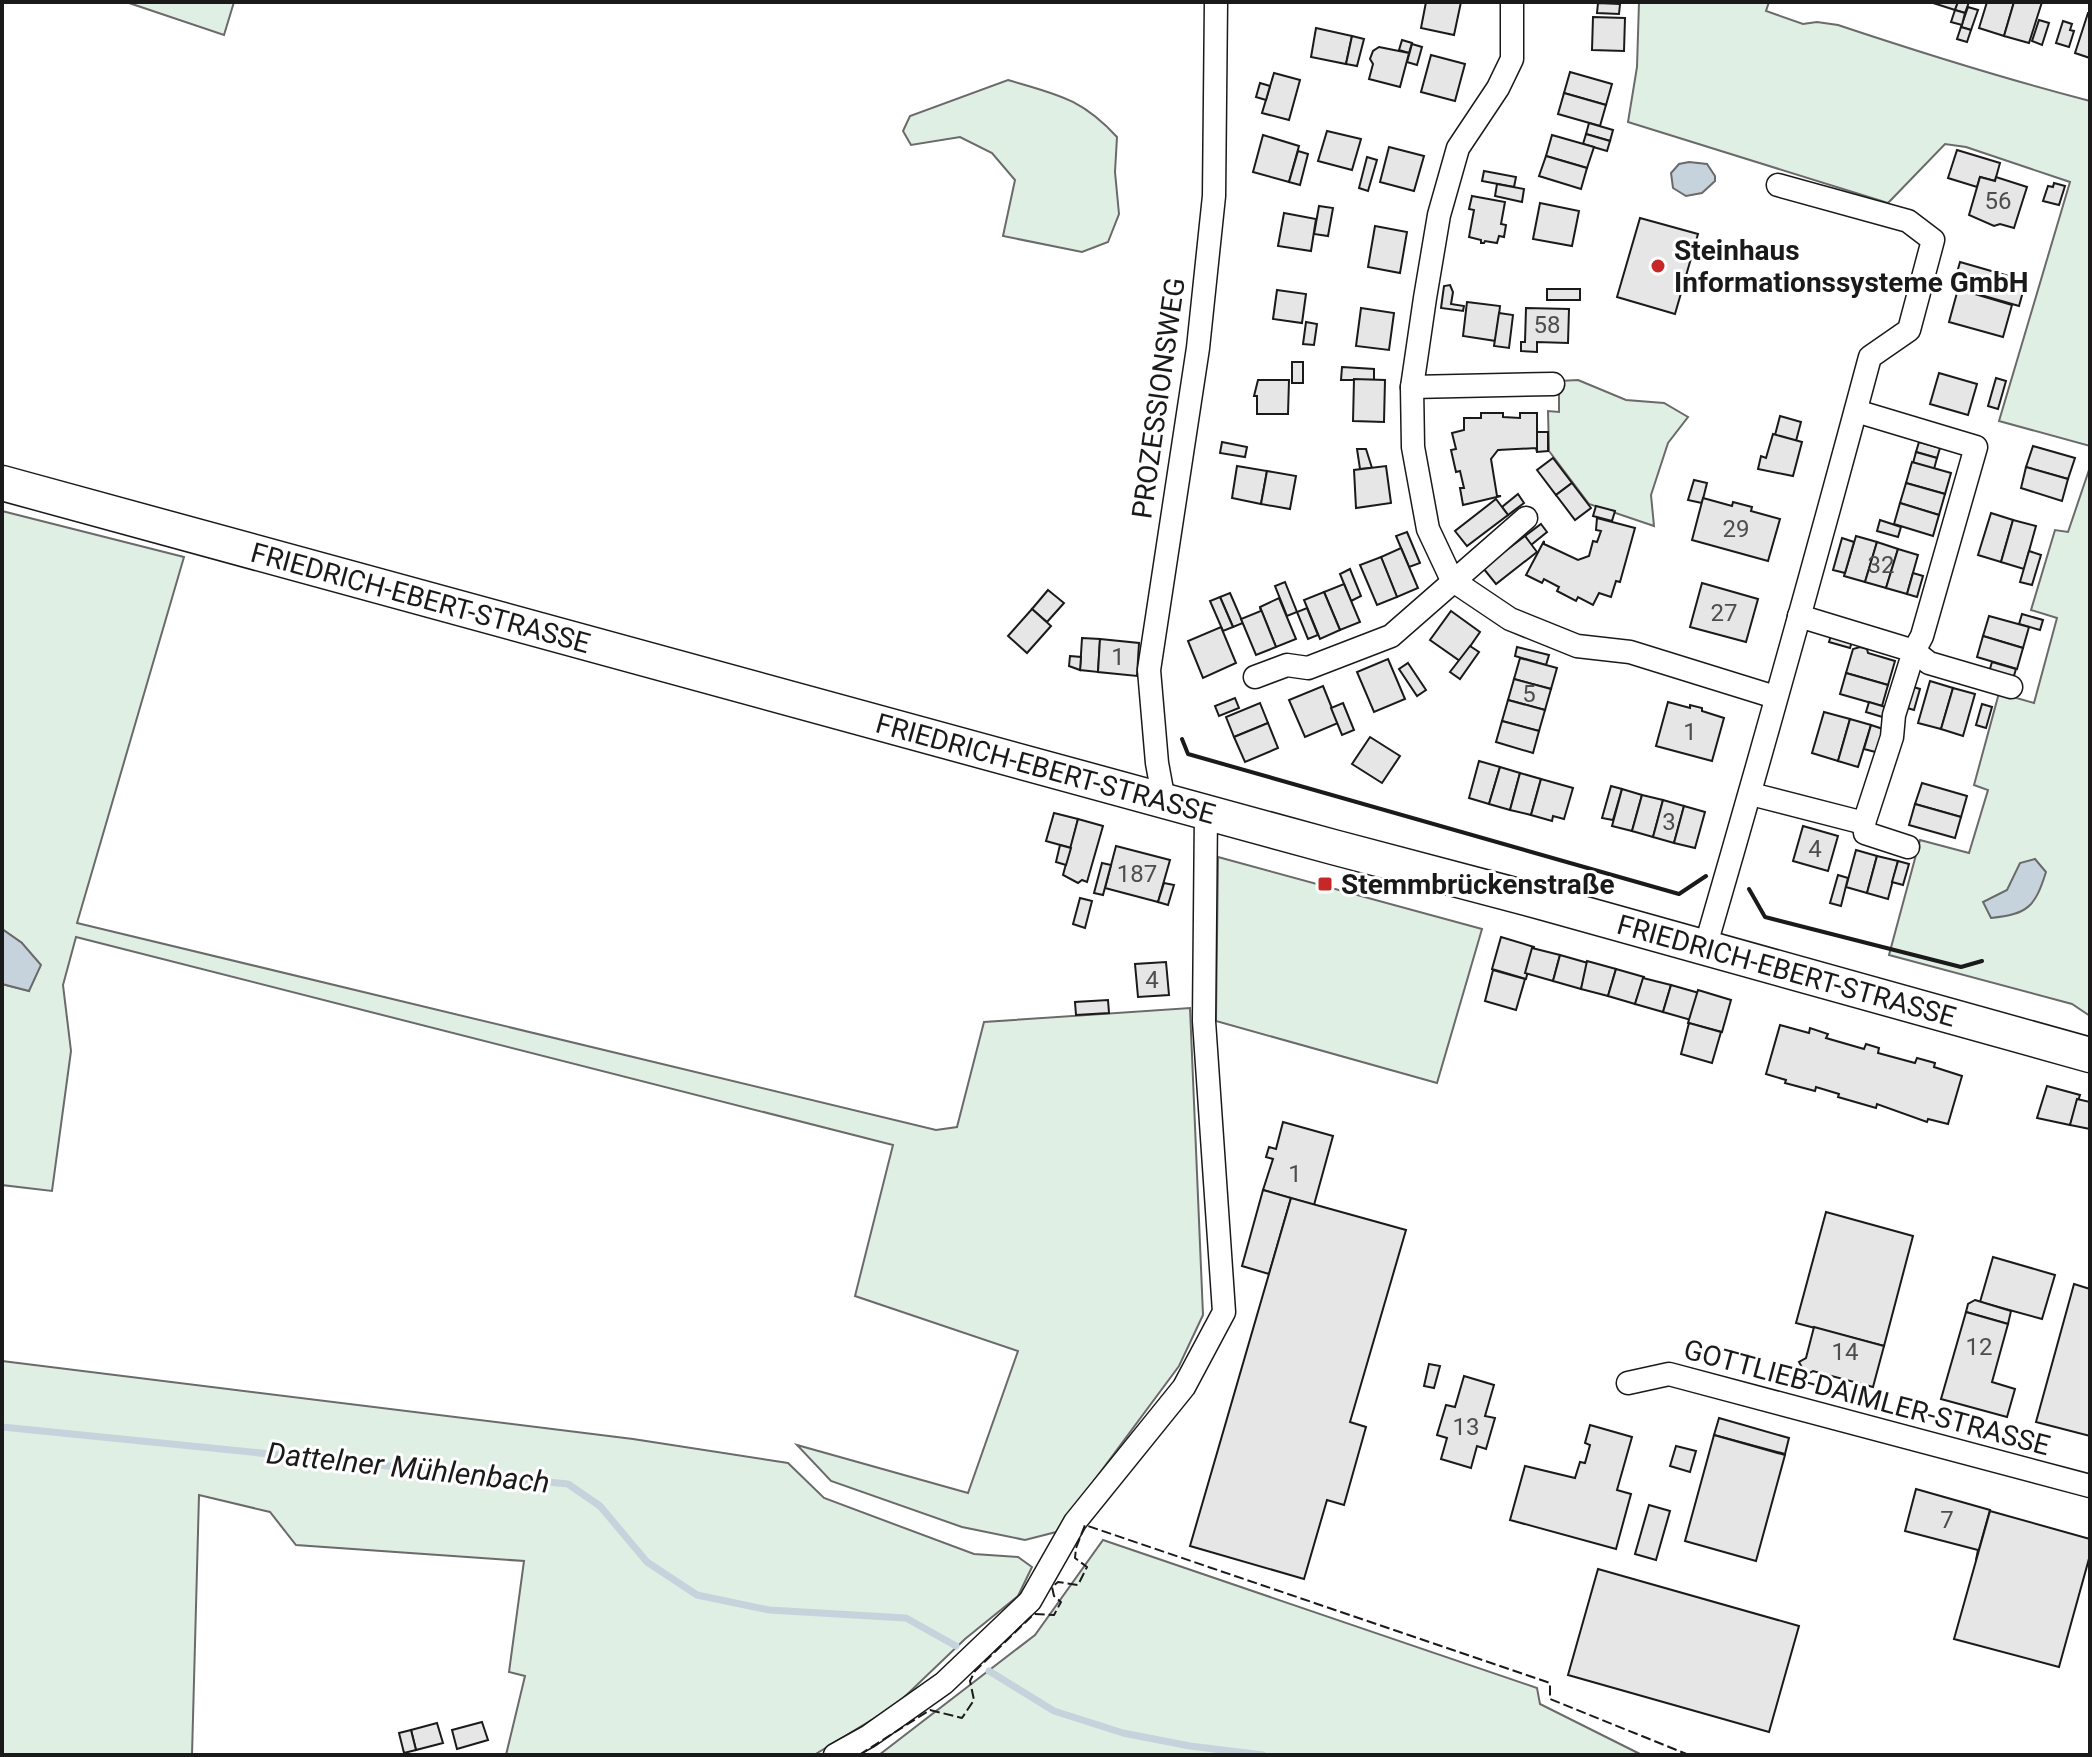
<svg xmlns="http://www.w3.org/2000/svg" width="2092" height="1757" font-family="Roboto,sans-serif">
  <style>
    .green { fill: #e0efe3; stroke: #6a6a6a; stroke-width: 2 }
    .water { fill: #c6d2dc; stroke: #6a6a6a; stroke-width: 2 }
    .lines { fill: none; stroke-linecap: round; stroke-linejoin: round }
    .stream { stroke: #c6d2dc; stroke-width: 7 }
    .building { fill: #e6e6e6; stroke: #1a1a1a; stroke-width: 2 }
    .street-casing { stroke: #1a1a1a; stroke-width: 25 }
    .primary-casing { stroke: #1a1a1a; stroke-width: 37 }
    .street { stroke: #fff; stroke-width: 22 }
    .primary { stroke: #fff; stroke-width: 34 }
    .fence { stroke: #1a1a1a; stroke-width: 2; stroke-dasharray: 10 4; stroke-linecap: butt }
    .wall { stroke: #1a1a1a; stroke-width: 4 }
    .poi-dot { fill: #c62828; stroke: #fff; stroke-width: 3 }
    .labels { text-anchor: middle; stroke-width: 6; stroke-linejoin: round; paint-order: stroke }
    .number-label { font-size: 24px; fill: #4d4d4d }
    .poi-label { font-size: 28px; font-weight: bold; fill: #1a1a1a; stroke: #fff; text-anchor: start }
    .street-label { font-size: 28px; fill: #1a1a1a; stroke: #fff }
    .water-label { font-size: 30px; font-style: italic; fill: #1a1a1a; stroke: #fff }
  </style>
  <rect width="100%" height="100%" fill="#fff"/>
  <!-- green -->
  <g class="green">
    <path d="M126 2H234L224 35Z"/>
    <path d="M1639 2H1769L1766 11 1803 24 1817 22 1838 25C1922 53 2005 79 2090 101V446L1999 421 2070 182 1966 147 1945 144 1888 203 1628 122 1637 67Z"/>
    <path d="M1008 80C1058 95 1081 98 1117 137L1115 172 1119 214 1108 242 1082 252 1003 236 1015 180 992 153 960 137 911 145 903 131 910 116Z"/>
    <path d="M1578 380 1626 400 1664 403 1688 417 1668 443 1651 495 1654 526 1589 504 1549 451 1548 411 1559 412V381Z"/>
    <path d="M2090 467V1016L2072 1004 1889 955 1920 840 1969 853 1988 790 1974 785 1999 693 2034 703 2057 618 2031 610 2055 530 2068 532Z"/>
    <path d="M2 511 184 557 77 923 936 1130 957 1127 984 1022 1190 1008 1203 1315 1179 1366 1056 1532 1025 1540 962 1527 831 1481 797 1445 968 1493 1018 1351 855 1296 893 1145 76 937 63 985 71 1051 52 1191 2 1185V984L29 991 22 943 2 929Z"/>
    <path d="M1218 857 1482 929 1437 1083 1216 1021Z"/>
    <path d="M2 1361 633 1439 788 1463 824 1498 974 1554 1018 1557 1032 1567 1018 1596 965 1639 896 1705 814 1755H506L525 1676 509 1672 524 1561 296 1545 270 1512 199 1495 192 1755H2Z"/>
    <path d="M1103 1540 1537 1688 1540 1704 1642 1755H879L1035 1635Z"/>
  </g>
  <!-- water -->
  <g class="water">
    <path d="M1689 162 1707 164 1715 176V181L1702 193 1686 196 1673 188 1671 173 1679 164Z"/>
    <path d="M2035 859 2046 872C2035 907 2028 914 1991 918L1983 902 2007 890 2020 863Z"/>
    <path d="M2 929 22 943 41 965 29 991 2 984Z"/>
  </g>
  <g class="lines">
    <!-- stream -->
    <g class="stream">
      <path d="M2 1427 568 1484 600 1506 647 1562 697 1595 769 1610 906 1618 956 1646"/>
      <path d="M989 1671 1054 1711 1123 1733 1190 1746 1263 1755"/>
    </g>
  </g>
  <!-- building -->
  <g class="building">
    <path d="M1426 2H1461L1454 35 1421 28Z"/>
    <path d="M1930 2H1958L1955 10Z"/>
    <path d="M1958 2H1969L1965 13 1955 10Z"/>
    <path d="M1987 2H2014L2004 36 1979 28Z"/>
    <path d="M2014 2H2042L2029 43 2004 36Z"/>
    <path d="M1598 3 1620 4 1619 14 1597 13Z"/>
    <path d="M1968 7 1978 10 1971 30 1961 27Z"/>
    <path d="M1955 10 1965 13 1962 25 1951 22Z"/>
    <path d="M2088 13H2090V58L2075 53Z"/>
    <path d="M1593 17 1625 18 1624 51 1592 50Z"/>
    <path d="M2039 20 2049 23 2042 45 2032 41Z"/>
    <path d="M2063 21 2072 24 2070 30 2074 31 2069 47 2056 43Z"/>
    <path d="M1961 27 1971 30 1967 42 1957 39Z"/>
    <path d="M1316 28 1352 36 1346 64 1311 57Z"/>
    <path d="M1352 36 1364 39 1357 66 1346 64Z"/>
    <path d="M1402 40 1412 43 1409 53 1399 50Z"/>
    <path d="M1412 44 1422 47 1417 65 1407 62Z"/>
    <path d="M1379 47 1409 53 1400 87 1369 79 1373 64 1370 59 1373 51Z"/>
    <path d="M1431 55 1465 64 1455 101 1421 92Z"/>
    <path d="M1570 72 1612 84 1606 105 1564 93Z"/>
    <path d="M1274 73 1300 80 1289 120 1262 113Z"/>
    <path d="M1260 83 1270 86 1266 100 1256 97Z"/>
    <path d="M1564 93 1606 105 1600 126 1558 114Z"/>
    <path d="M1589 123 1613 130 1610 141 1586 134Z"/>
    <path d="M1327 131 1361 139 1352 170 1318 161Z"/>
    <path d="M1586 134 1610 141 1607 151 1583 144Z"/>
    <path d="M1263 135 1299 146 1289 182 1253 172Z"/>
    <path d="M1552 135 1594 147 1587 168 1546 156Z"/>
    <path d="M1389 147 1424 156 1414 191 1380 182Z"/>
    <path d="M1957 150 2000 163 1995 181 1980 177 1977 187 1948 178Z"/>
    <path d="M1298 151 1308 154 1300 185 1289 182Z"/>
    <path d="M1546 156 1587 168 1581 189 1539 176Z"/>
    <path d="M1367 157 1377 160 1368 191 1359 188Z"/>
    <path d="M1484 171 1516 177 1514 187 1482 181Z"/>
    <path d="M1980 177 1995 181 1996 177 2027 187 2014 228 2000 224 1994 226 1969 215Z"/>
    <path d="M2054 183 2065 186 2059 205 2043 201 2048 186 2053 187Z"/>
    <path d="M1497 184 1524 189 1522 202 1495 196Z"/>
    <path d="M1472 196 1505 202 1501 224 1506 225 1504 237 1499 236 1497 243 1485 241 1484 243H1481V240L1469 237 1474 210 1469 209Z"/>
    <path d="M1540 203 1579 211 1572 246 1533 239Z"/>
    <path d="M1319 206 1333 208 1328 236 1314 234Z"/>
    <path d="M1284 213 1316 219 1311 251 1278 246Z"/>
    <path d="M1640 218 1698 234 1675 314 1617 297Z"/>
    <path d="M1375 226 1407 232 1400 273 1368 267Z"/>
    <path d="M1960 262 2026 281 2019 306 1953 287Z"/>
    <path d="M1450 285 1453 292 1451 304 1464 306 1463 311 1441 308 1444 286Z"/>
    <rect x="1547" y="289" width="33" height="11"/>
    <path d="M1958 289 2012 305 2003 337 1949 322Z"/>
    <path d="M1277 290 1306 294 1302 323 1273 319Z"/>
    <path d="M1467 302 1500 306 1496 341 1463 336Z"/>
    <path d="M1361 308 1394 313 1389 350 1356 346Z"/>
    <path d="M1526 308 1569 309 1568 343 1537 342V352L1521 351V342H1525Z"/>
    <path d="M1499 313 1513 315 1509 348 1494 346Z"/>
    <path d="M1306 322 1317 324 1314 345 1303 344Z"/>
    <rect x="1292" y="362" width="11" height="21"/>
    <path d="M1342 367 1374 369V380H1341Z"/>
    <path d="M1939 373 1977 384 1968 415 1930 404Z"/>
    <path d="M1996 378 2006 381 1998 409 1988 406Z"/>
    <path d="M1354 379 1385 380 1384 422 1353 421Z"/>
    <path d="M1258 380H1289L1288 414H1257V396H1254Z"/>
    <path d="M1481 413H1503V417L1520 418V413H1537V452L1536 448 1498 450 1491 459 1497 496H1501L1463 505 1460 488H1464L1460 471 1456 472 1451 450 1456 449 1452 433 1464 430V418H1481Z"/>
    <path d="M1780 416 1801 422 1796 441 1775 435Z"/>
    <path d="M1537 432H1548V451L1537 452Z"/>
    <path d="M1773 434 1802 442 1793 476 1758 469 1761 456 1766 458Z"/>
    <path d="M1222 442 1247 447 1245 457 1220 453Z"/>
    <path d="M1919 442 1940 448 1937 458 1916 452Z"/>
    <path d="M2033 446 2075 458 2068 479 2026 467Z"/>
    <path d="M1357 449H1366L1372 468 1360 469Z"/>
    <path d="M1916 452 1937 458 1934 469 1913 463Z"/>
    <path d="M1553 458 1572 483 1556 495 1537 470Z"/>
    <path d="M1912 462 1951 473 1945 494 1906 483Z"/>
    <path d="M1237 466 1267 471 1261 504 1232 498Z"/>
    <path d="M1386 466 1391 503 1356 508 1354 470Z"/>
    <path d="M2026 467 2068 479 2062 501 2021 488Z"/>
    <path d="M1267 471 1296 476 1290 509 1261 504Z"/>
    <path d="M1694 480 1707 483 1702 503 1688 500Z"/>
    <path d="M1572 483 1591 508 1575 520 1556 495Z"/>
    <path d="M1906 483 1945 494 1939 515 1900 503Z"/>
    <path d="M1518 494 1524 503 1508 515 1502 507Z"/>
    <path d="M1703 498 1732 506 1733 502 1752 507 1751 511 1780 519 1768 561 1692 540Z"/>
    <path d="M1496 499 1508 515 1467 546 1455 531Z"/>
    <path d="M1900 503 1939 515 1933 536 1894 524Z"/>
    <path d="M1596 506 1615 511 1612 521 1593 516Z"/>
    <path d="M1991 513 2013 520 2001 562 1978 555Z"/>
    <path d="M1597 518 1635 528 1620 582 1616 581 1611 597 1599 593 1593 605 1578 597 1576 601 1557 591 1559 587 1544 579 1542 583 1526 575 1544 541V544L1578 560 1589 556 1593 541 1597 542 1601 531 1596 530Z"/>
    <path d="M1880 520 1901 527 1898 537 1877 531Z"/>
    <path d="M2013 520 2036 526 2024 569 2001 562Z"/>
    <path d="M1541 524 1547 532 1531 545 1525 536Z"/>
    <path d="M1407 532 1420 563 1409 567 1396 536Z"/>
    <path d="M1525 536 1537 552 1496 584 1483 568Z"/>
    <path d="M1856 536 1877 542 1865 582 1844 576Z"/>
    <path d="M1842 538 1854 542 1845 573 1833 570Z"/>
    <path d="M1877 542 1898 549 1886 588 1865 582Z"/>
    <path d="M1401 548 1418 588 1397 597 1381 557Z"/>
    <path d="M1898 549 1918 555 1907 594 1886 588Z"/>
    <path d="M2029 551 2041 555 2032 585 2020 582Z"/>
    <path d="M1381 557 1397 597 1377 605 1360 565Z"/>
    <path d="M1350 569 1361 596 1351 601 1340 574Z"/>
    <path d="M1913 573 1923 576 1917 597 1907 594Z"/>
    <path d="M1285 582 1297 612 1287 616 1275 586Z"/>
    <path d="M1702 583 1758 599 1746 642 1690 627Z"/>
    <path d="M1344 584 1360 622 1340 630 1324 592Z"/>
    <path d="M1048 590 1064 603 1047 622 1032 609Z"/>
    <path d="M1324 592 1340 630 1320 639 1304 600Z"/>
    <path d="M1230 593 1243 623 1233 627 1220 597Z"/>
    <path d="M1220 597 1233 627 1223 631 1210 601Z"/>
    <path d="M1279 598 1296 639 1276 647 1260 607Z"/>
    <path d="M1260 607 1276 647 1256 655 1241 619 1261 611Z"/>
    <path d="M1307 608 1318 635 1308 639 1297 612Z"/>
    <path d="M1032 609 1051 626 1027 653 1008 636Z"/>
    <path d="M1451 611 1480 632 1460 661 1430 640Z"/>
    <path d="M2022 614 2043 620 2040 630 2019 624Z"/>
    <path d="M1989 616 2029 627 2023 648 1983 636Z"/>
    <path d="M1221 627 1236 663 1203 678 1188 641Z"/>
    <path d="M1832 632 1853 638 1850 648 1829 642Z"/>
    <path d="M1983 636 2023 648 2017 669 1977 657Z"/>
    <path d="M1082 638 1100 639 1098 672 1080 670Z"/>
    <path d="M1100 639 1139 643 1137 676 1098 672Z"/>
    <path d="M1470 646 1479 652 1460 679 1450 672Z"/>
    <path d="M1517 647 1549 655 1546 665 1515 656Z"/>
    <path d="M1860 647 1867 649 1868 653 1895 661 1888 685 1846 673 1853 649Z"/>
    <path d="M1070 656 1081 657 1080 670 1069 666Z"/>
    <path d="M1520 658 1557 668 1551 689 1514 679Z"/>
    <path d="M1388 659 1405 699 1374 712 1357 672Z"/>
    <path d="M1992 662 2016 669 2013 679 1989 672Z"/>
    <path d="M1408 663 1426 690 1417 696 1399 669Z"/>
    <path d="M1846 673 1888 685 1882 706 1840 694Z"/>
    <path d="M1514 679 1551 689 1545 710 1508 700Z"/>
    <path d="M1930 681 1953 688 1941 729 1918 723Z"/>
    <path d="M1323 686 1338 723 1305 737 1289 700Z"/>
    <path d="M1910 686 1920 689 1914 710 1904 707Z"/>
    <path d="M1953 688 1975 694 1963 736 1941 729Z"/>
    <path d="M1235 698 1239 708 1219 716 1215 706Z"/>
    <path d="M1508 700 1545 710 1539 731 1502 721Z"/>
    <path d="M1668 702 1690 708V705L1702 708V711L1724 718 1712 761 1656 746Z"/>
    <path d="M1869 702 1892 709 1889 719 1866 712Z"/>
    <path d="M1260 703 1268 723 1234 737 1226 717Z"/>
    <path d="M1343 703 1354 730 1342 735 1331 708Z"/>
    <path d="M1982 704 1992 707 1986 728 1976 725Z"/>
    <path d="M1824 712 1850 719 1838 761 1812 753Z"/>
    <path d="M1850 719 1871 725 1858 767 1838 761Z"/>
    <path d="M1502 721 1539 731 1533 753 1496 742Z"/>
    <path d="M1268 723 1278 748 1245 762 1234 737Z"/>
    <path d="M1871 725 1889 731 1883 754 1864 749Z"/>
    <path d="M1370 737 1400 756 1382 783 1352 764Z"/>
    <path d="M1479 761 1500 767 1489 804 1469 798Z"/>
    <path d="M1500 767 1520 773 1510 810 1489 804Z"/>
    <path d="M1520 773 1541 779 1531 815 1510 810Z"/>
    <path d="M1541 779 1573 788 1564 819 1553 816 1552 821 1531 815Z"/>
    <path d="M1922 783 1967 796 1961 817 1915 804Z"/>
    <path d="M1611 786 1622 789 1613 820 1602 818Z"/>
    <path d="M1622 789 1642 795 1632 831 1612 826Z"/>
    <path d="M1642 795 1663 800 1653 837 1632 831Z"/>
    <path d="M1663 800 1684 806 1674 843 1653 837Z"/>
    <path d="M1915 804 1961 817 1955 838 1909 825Z"/>
    <path d="M1684 806 1705 812 1695 848 1674 843Z"/>
    <path d="M1054 813 1078 819 1071 848 1046 841Z"/>
    <path d="M1078 819 1103 826 1087 882 1082 880 1078 883 1063 875Z"/>
    <path d="M1803 826 1838 836 1828 871 1793 861Z"/>
    <path d="M1060 845 1071 848 1066 865 1056 862Z"/>
    <path d="M1116 846 1170 860 1158 902 1105 888Z"/>
    <path d="M1856 850 1877 856 1867 893 1846 887Z"/>
    <path d="M1877 856 1898 861 1888 899 1867 893Z"/>
    <path d="M1898 861 1909 864 1903 885 1892 882Z"/>
    <path d="M1102 863 1111 865 1103 895 1094 893Z"/>
    <path d="M1838 875 1848 878 1841 906 1830 903Z"/>
    <path d="M1164 883 1174 885 1168 905 1158 902Z"/>
    <path d="M1080 898 1092 901 1085 928 1073 924Z"/>
    <path d="M1501 937 1534 947 1526 979 1492 969Z"/>
    <path d="M1532 948 1560 955 1553 981 1525 973Z"/>
    <path d="M1560 955 1588 963 1581 989 1553 981Z"/>
    <path d="M1587 961 1616 969 1608 996 1581 989Z"/>
    <path d="M1166 962 1169 995 1138 997 1135 964Z"/>
    <path d="M1616 969 1644 977 1635 1004 1608 996Z"/>
    <path d="M1493 970 1525 979 1516 1010 1485 1001Z"/>
    <path d="M1643 978 1671 985 1663 1012 1635 1004Z"/>
    <path d="M1671 985 1699 993 1691 1020 1663 1012Z"/>
    <path d="M1698 990 1731 1000 1722 1032 1688 1023Z"/>
    <path d="M1108 1000 1109 1013 1076 1015 1075 1002Z"/>
    <path d="M1689 1023 1721 1032 1712 1063 1681 1054Z"/>
    <path d="M1780 1025 1809 1033 1810 1028 1828 1034 1826 1038 1864 1049 1866 1044 1879 1048 1878 1053 1915 1063 1917 1058 1935 1063 1934 1067 1962 1076 1948 1124 1928 1119 1927 1122 1877 1104 1876 1108 1838 1097 1839 1094 1816 1087 1815 1091 1785 1083 1786 1080 1766 1074Z"/>
    <path d="M2047 1086 2080 1095 2070 1125 2037 1118Z"/>
    <path d="M2077 1099 2090 1102V1129L2070 1125Z"/>
    <path d="M1283 1122 1333 1136 1314 1205 1263 1190 1273 1159 1266 1157 1269 1147 1276 1149Z"/>
    <path d="M1263 1190 1291 1198 1269 1274 1242 1266Z"/>
    <path d="M1291 1198 1406 1230 1350 1422 1366 1427 1344 1505 1327 1500 1304 1579 1190 1546Z"/>
    <path d="M1826 1212 1913 1236 1884 1346 1796 1323Z"/>
    <path d="M1993 1257 2055 1275 2042 1319 1980 1302Z"/>
    <path d="M2074 1284 2090 1289V1436L2036 1422Z"/>
    <path d="M1975 1300 2011 1311 2008 1324 1966 1312 1968 1304Z"/>
    <path d="M1966 1312 2008 1324 1992 1382 2015 1389 2007 1417 1941 1399Z"/>
    <path d="M1814 1327 1884 1346 1873 1387 1813 1371 1806 1375 1799 1362 1806 1358Z"/>
    <path d="M1429 1364 1440 1366 1434 1388 1424 1386Z"/>
    <path d="M1464 1376 1494 1385 1485 1416 1495 1418 1486 1449 1477 1446 1471 1468 1441 1459 1447 1438 1437 1435 1446 1405 1455 1407Z"/>
    <path d="M1719 1418 1789 1438 1785 1454 1714 1435Z"/>
    <path d="M1590 1425 1632 1437 1617 1490 1631 1494 1616 1549 1510 1520 1525 1466 1575 1478 1580 1462 1585 1463 1590 1445 1585 1443Z"/>
    <path d="M1714 1435 1785 1455 1756 1561 1685 1541Z"/>
    <path d="M1676 1446 1696 1451 1690 1472 1670 1466Z"/>
    <path d="M1916 1489 1990 1510 1976 1560 1978 1550 1905 1531Z"/>
    <path d="M1649 1505 1670 1511 1656 1560 1635 1554Z"/>
    <path d="M1990 1511 2090 1539V1555L2059 1667 1954 1639Z"/>
    <path d="M1598 1569 1799 1626 1769 1732 1568 1675Z"/>
    <path d="M482 1722 488 1740 457 1749 452 1730Z"/>
    <path d="M437 1723 443 1743 416 1750 411 1730Z"/>
    <path d="M411 1730 416 1750 404 1753 399 1733Z"/>
  </g>
  <g class="lines">
    <defs>
      <g id="street">
        <path d="M1512 2V59L1498 88 1458 148 1439 215 1425 298 1412 387 1413 447 1428 529 1452 580 1510 619 1577 646 1630 652 1775 697"/>
        <path d="M1412 387 1553 384"/>
        <path d="M1856 411 1976 447 1922 636 1914 651 1929 663 2011 687"/>
        <path d="M1255 677 1287 665 1308 668 1391 636 1526 518"/>
        <path d="M1751 794 1864 823 1892 737 1894 715 1914 651 1799 616"/>
        <path d="M1164 801 1157 763 1149 670 1198 348 1214 196 1216 2"/>
        <path d="M1864 823 1865 833 1908 847"/>
        <path d="M1705 948C1762 752 1817 555 1870 357L1909 330 1933 240 1908 221 1778 185"/>
        <path d="M1628 1383 1669 1374 2090 1486"/>
        <path d="M835 1755 869 1736 944 1683 1030 1601 1075 1522 1184 1387 1224 1312 1204 1021 1206 812"/>
      </g>
      <g id="primary">
        <path id="s1" d="M2 483 1333 847 1545 903 2090 1055"/>
      </g>
    </defs>
    <!-- street casing -->
    <use href="#street" class="street-casing"/>
    <!-- primary casing -->
    <use href="#primary" class="primary-casing"/>
    <!-- street -->
    <use href="#street" class="street"/>
    <!-- primary -->
    <use href="#primary" class="primary"/>
    <!-- fence -->
    <path class="fence" d="M859 1755 930 1710 962 1718 974 1700 970 1681 975 1671 1034 1614 1054 1615 1061 1602 1054 1596 1052 1587 1058 1582 1078 1585 1087 1567 1075 1558 1076 1548 1085 1525 1550 1683V1699L1689 1755"/>
    <!-- wall -->
    <g class="wall">
      <path d="M1182 739 1188 754 1679 894 1706 876"/>
      <path d="M1749 889 1765 917 1961 967 1982 961"/>
    </g>
  </g>
  <!-- markers -->
  <g class="poi-dot">
    <circle cx="1658" cy="266" r="8"/>
    <rect x="1317" y="876" width="16" height="16" rx="4"/>
  </g>
  <g class="labels">
    <!-- number labels -->
    <g class="number-label">
      <text x="1998" y="209">56</text>
      <text x="1547" y="333">58</text>
      <text x="1736" y="537">29</text>
      <text x="1881" y="573">32</text>
      <text x="1724" y="621">27</text>
      <text x="1118" y="665">1</text>
      <text x="1529" y="702">5</text>
      <text x="1690" y="740">1</text>
      <text x="1669" y="830">3</text>
      <text x="1815" y="857">4</text>
      <text x="1137" y="882">187</text>
      <text x="1152" y="988">4</text>
      <text x="1295" y="1182">1</text>
      <text x="1979" y="1355">12</text>
      <text x="1845" y="1360">14</text>
      <text x="1466" y="1435">13</text>
      <text x="1947" y="1528">7</text>
    </g>
    <!-- poi labels -->
    <g class="poi-label">
      <text x="1674" y="260">Steinhaus<tspan x="1674" dy="32">Informationssysteme GmbH</tspan></text>
      <text x="1341" y="894">Stemmbrückenstraße</text>
    </g>
    <!-- street labels -->
    <g class="street-label">
      <text transform="translate(1158 398) rotate(-82)" y="10">PROZESSIONSWEG</text>
      <text dy="10" stroke="none"><textPath href="#s1" startOffset="434">FRIEDRICH-EBERT-STRASSE</textPath></text>
      <text dy="10" stroke="none"><textPath href="#s1" startOffset="1082">FRIEDRICH-EBERT-STRASSE</textPath></text>
      <text dy="10" stroke="none"><textPath href="#s1" startOffset="1850">FRIEDRICH-EBERT-STRASSE</textPath></text>
      <text transform="translate(1867 1397) rotate(15)" y="10">GOTTLIEB-DAIMLER-STRASSE</text>
    </g>
    <!-- water labels -->
    <g class="water-label">
      <text transform="translate(408 1468) rotate(6)" y="10">Dattelner Mühlenbach</text>
    </g>
  </g>
  <!-- border -->
  <rect width="2092" height="1757" fill="none" stroke="#1a1a1a" stroke-width="8"/>
</svg>
